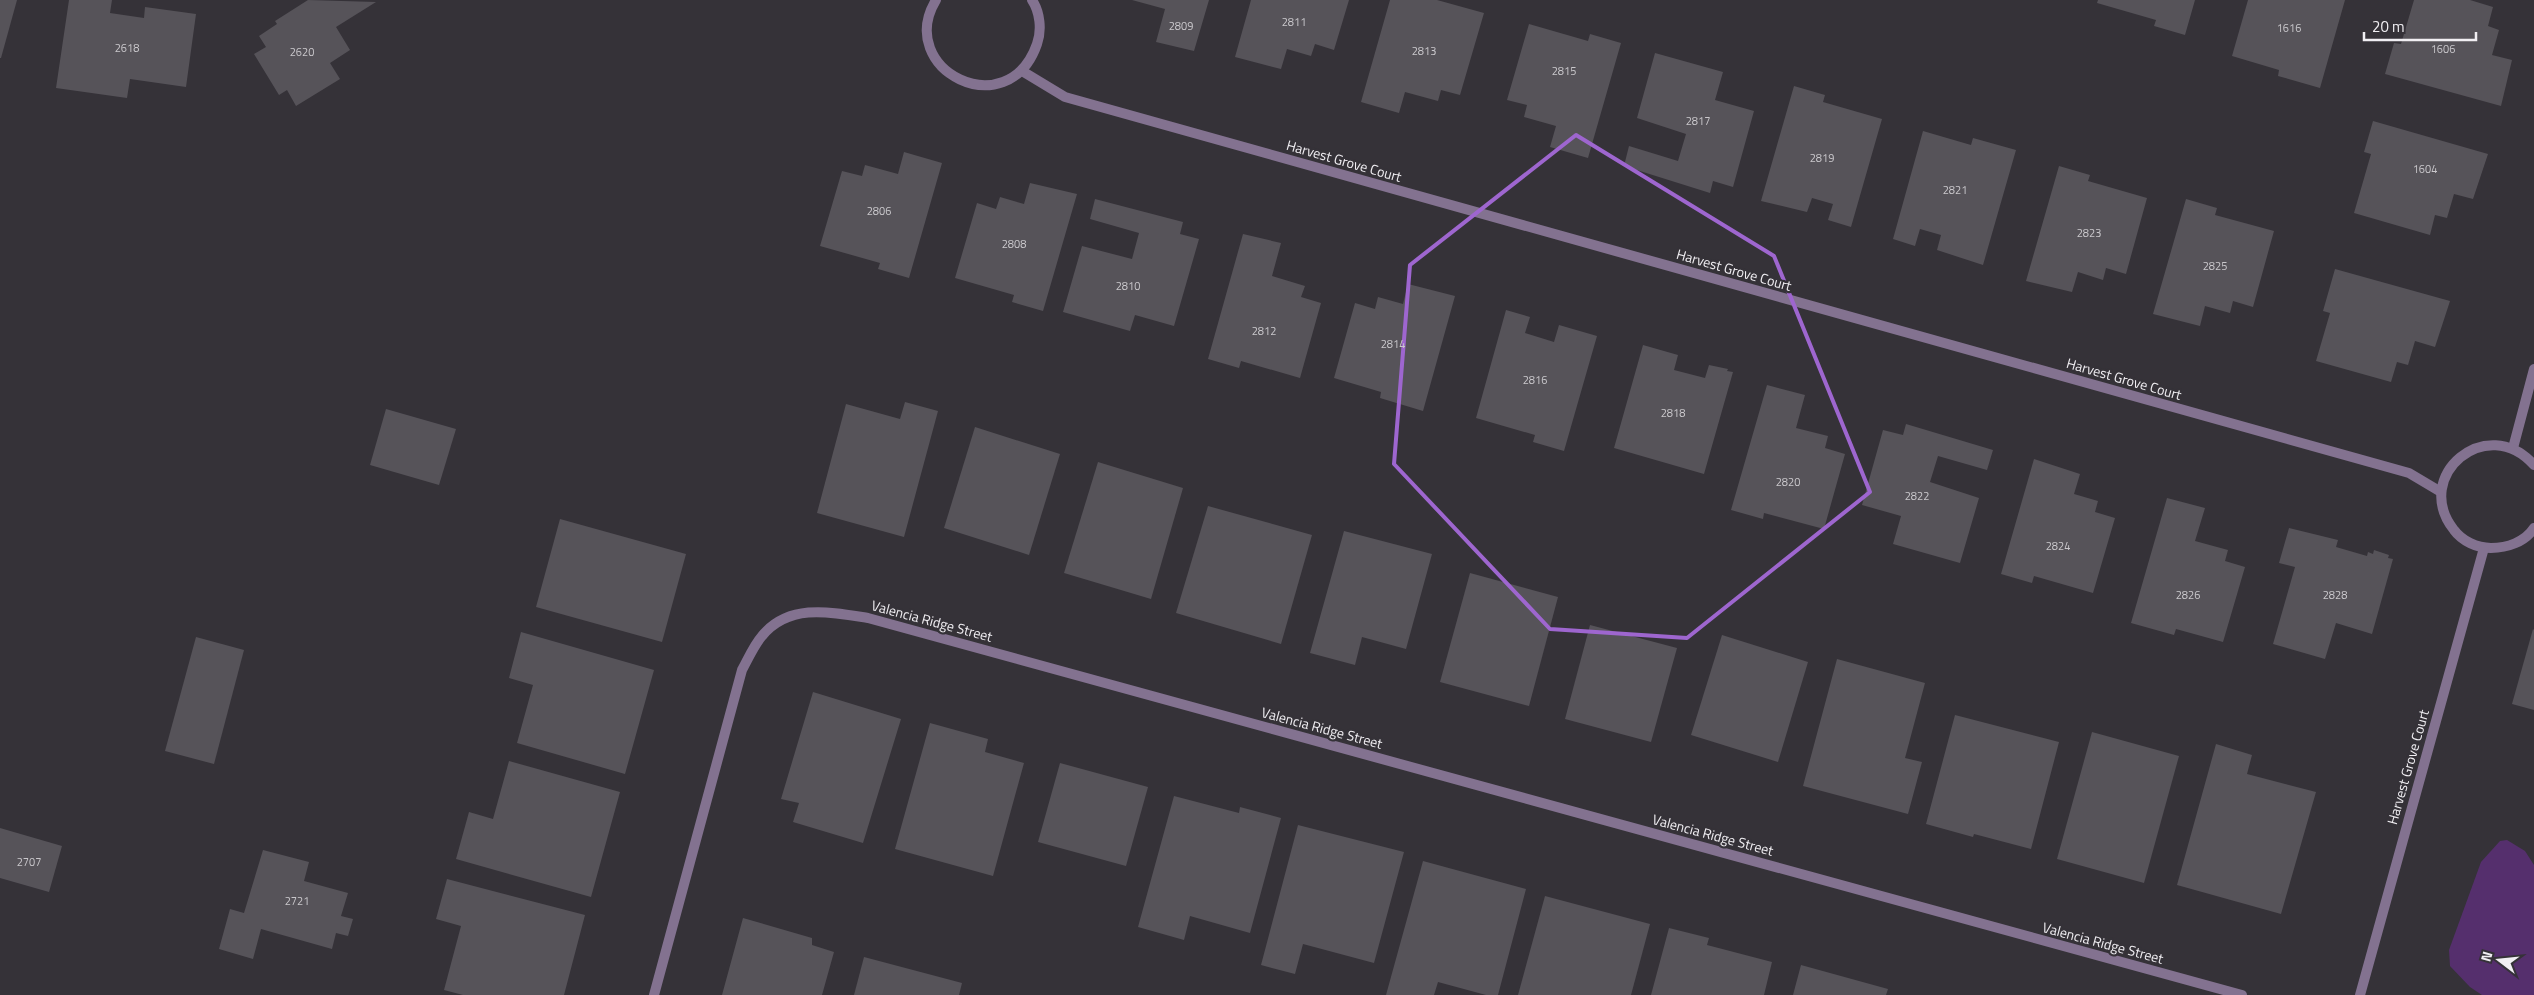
<svg xmlns="http://www.w3.org/2000/svg" width="2534" height="995" font-family="'Titillium Web',sans-serif">
  <style>
    .green { fill: #552f6d }
    .building { fill: #565359 }
    .lines { fill: none; stroke-linecap: round; stroke-linejoin: round }
    .minor { stroke: #837290; stroke-width: 10 }
    .marked { fill: none; stroke: #9e66cf; stroke-width: 4; stroke-linejoin: round }
    .labels { text-anchor: middle; stroke-width: 4.5; stroke-linejoin: round; paint-order: stroke }
    .number-label { font-size: 11px; fill: #cac8cc }
    .street-label { font-size: 14px; fill: #f1eff3; stroke: #353238 }
  </style>
  <rect width="100%" height="100%" fill="#353238"/>
  <!-- green -->
  <path class="green" d="M2507 840 2525 851 2534 865V995H2482L2470 987 2450 966 2449 950 2481 862 2500 841Z"/>
  <!-- building -->
  <g class="building">
    <path d="M0 0H17L1 58H0Z"/>
    <path d="M69 0H112L110 13 144 18 145 7 196 14 186 87 130 79 127 98 56 88Z"/>
    <path d="M308 0 376 2 336 27 350 50 330 63 340 79 296 106 287 90 279 95 254 54 266 47 259 36 277 24 275 21Z"/>
    <path d="M1132 0H1209L1194 51 1156 42 1165 9Z"/>
    <path d="M1251 0H1349L1334 50 1315 44 1311 56 1287 49 1281 69 1235 57Z"/>
    <path d="M1390 0H1437L1484 13 1460 95 1441 90 1438 101 1405 92 1399 113 1361 102Z"/>
    <path d="M2098 0H2195L2185 35 2154 26 2156 20 2097 3Z"/>
    <path d="M2248 0H2345L2320 88 2278 76 2279 70 2232 56Z"/>
    <path d="M2414 0H2470L2493 7 2488 26 2499 30 2492 55 2512 60 2501 106 2385 74 2394 43 2401 44Z"/>
    <path d="M1529 24 1588 41 1590 34 1621 43 1588 158 1550 147 1556 126 1524 117 1527 105 1507 100Z"/>
    <path d="M1655 53 1723 72 1715 100 1754 111 1733 187 1713 181 1710 193 1624 166 1629 146 1678 161 1686 134 1637 118Z"/>
    <path d="M1794 86 1825 95 1823 102 1882 119 1851 227 1828 220 1833 204 1812 198 1807 212 1761 201Z"/>
    <path d="M2373 121 2488 154 2473 199 2454 194 2447 218 2435 215 2430 235 2354 213 2371 154 2364 152Z"/>
    <path d="M1923 131 1971 145 1973 138 2016 150 1983 265 1937 250 1941 235 1920 229 1915 246 1893 239Z"/>
    <path d="M904 152 942 163 909 278 878 269 880 263 820 246 842 171 862 176 865 165 898 174Z"/>
    <path d="M2059 166 2090 175 2088 181 2147 198 2126 274 2106 268 2103 280 2078 272 2072 292 2026 281Z"/>
    <path d="M1030 183 1077 194 1043 311 1012 302 1014 295 955 278 977 203 996 209 1000 197 1024 204Z"/>
    <path d="M1095 199 1183 222 1180 234 1199 239 1174 326 1135 315 1130 331 1063 312 1082 246 1132 259 1139 233 1090 219Z"/>
    <path d="M2186 199 2217 208 2215 215 2274 231 2253 307 2233 301 2230 313 2205 306 2200 326 2153 314Z"/>
    <path d="M1243 234 1281 243 1272 276 1305 286 1301 297 1321 303 1300 378 1241 361 1239 368 1208 359Z"/>
    <path d="M2335 269 2450 301 2435 347 2415 341 2408 365 2397 362 2391 382 2316 361 2330 313 2323 311Z"/>
    <path d="M1408 284 1455 296 1423 411 1380 398 1381 392 1334 378 1355 303 1375 309 1378 297 1403 304Z"/>
    <path d="M1506 310 1530 317 1525 333 1554 342 1559 325 1597 336 1564 451 1533 442 1535 435 1476 418Z"/>
    <path d="M1643 345 1678 355 1674 370 1705 378 1709 365 1728 369 1727 371 1733 372 1704 474 1614 448Z"/>
    <path d="M1767 385 1805 395 1796 428 1828 436 1825 448 1845 454 1824 529 1764 513 1763 519 1731 510Z"/>
    <path d="M905 402 938 411 904 537 817 513 846 404 900 419Z"/>
    <path d="M386 409 456 429 439 485 370 465Z"/>
    <path d="M1906 424 1993 450 1987 470 1938 456 1930 482 1979 498 1960 563 1893 544 1901 516 1862 505 1883 430 1903 435Z"/>
    <path d="M975 427 1060 454 1029 555 944 528Z"/>
    <path d="M2034 459 2080 474 2074 494 2098 501 2095 512 2115 518 2093 593 2034 576 2032 583 2001 574Z"/>
    <path d="M1098 462 1183 488 1151 599 1064 573Z"/>
    <path d="M2167 498 2205 508 2195 541 2228 550 2225 561 2245 567 2223 642 2176 629 2174 635 2131 623Z"/>
    <path d="M1208 506 1312 535 1281 644 1176 613Z"/>
    <path d="M560 519 686 554 662 642 536 607Z"/>
    <path d="M2289 528 2338 540 2336 547 2367 556 2368 552 2373 554 2374 550 2389 555 2388 558 2393 559 2372 634 2336 623 2325 659 2273 644 2295 567 2279 563Z"/>
    <path d="M1344 531 1432 554 1406 649 1362 637 1355 665 1310 653Z"/>
    <path d="M1470 573 1558 597 1529 706 1440 682Z"/>
    <path d="M1590 625 1677 648 1651 742 1565 719Z"/>
    <path d="M2533 629 2534 630V710L2512 704Z"/>
    <path d="M521 632 654 670 625 774 517 743 533 685 509 678Z"/>
    <path d="M1722 635 1808 662 1778 762 1691 735Z"/>
    <path d="M196 637 244 650 214 764 165 751Z"/>
    <path d="M1837 659 1925 683 1905 758 1922 762 1908 814 1803 786Z"/>
    <path d="M813 692 901 719 863 843 793 822 799 803 781 799Z"/>
    <path d="M1955 715 2059 742 2031 849 1974 834 1973 837 1926 824Z"/>
    <path d="M930 723 988 739 985 752 1024 763 993 876 895 849Z"/>
    <path d="M2092 732 2179 756 2144 883 2057 859Z"/>
    <path d="M2216 744 2252 755 2247 774 2316 792 2281 914 2177 885Z"/>
    <path d="M509 761 620 792 591 897 456 859 469 812 493 819Z"/>
    <path d="M1060 763 1148 787 1126 866 1038 842Z"/>
    <path d="M1174 796 1239 813 1240 807 1281 818 1250 933 1190 916 1184 940 1138 927Z"/>
    <path d="M1298 825 1404 852 1374 963 1303 944 1295 974 1261 965Z"/>
    <path d="M0 828 62 846 49 892 0 878Z"/>
    <path d="M263 850 309 862 304 881 348 893 341 916 353 919 348 936 336 933 332 949 261 929 253 959 219 949 230 909 244 913Z"/>
    <path d="M1423 861 1526 889 1498 995H1486L1438 982 1434 995H1386Z"/>
    <path d="M447 879 585 915 564 995H463L444 990 461 926 436 919Z"/>
    <path d="M1545 896 1650 924 1631 995H1518Z"/>
    <path d="M743 918 812 938V945L834 952 822 995H722Z"/>
    <path d="M1669 928 1709 938 1707 945 1772 962 1764 995H1651Z"/>
    <path d="M864 957 962 983 959 995H854Z"/>
    <path d="M1801 965 1888 989 1886 995H1793Z"/>
  </g>
  <g class="lines">
    <!-- minor -->
    <g class="minor">
      <path d="M936 0C894 70 1008 127 1037 44 1042 30 1040 12 1032 0"/>
      <path d="M1022 71 1065 97 2409 473 2441 492"/>
      <path d="M2513 448 2534 369"/>
      <path d="M2534 465C2487 412 2411 476 2454 530 2462 541 2477 548 2491 548 2507 548 2525 542 2534 528"/>
      <path d="M654 995 742 670C748 659 754 645 762 636 789 603 831 612 868 618L2242 995"/>
      <path d="M2360 995 2484 548"/>
    </g>
  </g>
  <!-- marked area -->
  <path class="marked" d="M1576 135 1774 256 1870 492 1687 638 1550 629 1394 464 1410 265Z"/>
  <g class="labels">
    <!-- number labels -->
    <g class="number-label">
      <text x="1294" y="26">2811</text>
      <text x="1181" y="30">2809</text>
      <text x="2289" y="32">1616</text>
      <text x="127" y="52">2618</text>
      <text x="2443" y="53">1606</text>
      <text x="1424" y="55">2813</text>
      <text x="302" y="56">2620</text>
      <text x="1564" y="75">2815</text>
      <text x="1698" y="125">2817</text>
      <text x="1822" y="162">2819</text>
      <text x="2425" y="173">1604</text>
      <text x="1955" y="194">2821</text>
      <text x="879" y="215">2806</text>
      <text x="2089" y="237">2823</text>
      <text x="1014" y="248">2808</text>
      <text x="2215" y="270">2825</text>
      <text x="1128" y="290">2810</text>
      <text x="1264" y="335">2812</text>
      <text x="1393" y="348">2814</text>
      <text x="1535" y="384">2816</text>
      <text x="1673" y="417">2818</text>
      <text x="1788" y="486">2820</text>
      <text x="1917" y="500">2822</text>
      <text x="2058" y="550">2824</text>
      <text x="2188" y="599">2826</text>
      <text x="2335" y="599">2828</text>
      <text x="29" y="866">2707</text>
      <text x="297" y="905">2721</text>
    </g>
    <!-- street labels -->
    <g class="street-label">
      <text transform="translate(1344 161) rotate(16)" y="5">Harvest Grove Court</text>
      <text transform="translate(1734 270) rotate(16)" y="5">Harvest Grove Court</text>
      <text transform="translate(2124 379) rotate(16)" y="5">Harvest Grove Court</text>
      <text transform="translate(932 621) rotate(15)" y="5">Valencia Ridge Street</text>
      <text transform="translate(1322 728) rotate(15)" y="5">Valencia Ridge Street</text>
      <text transform="translate(2408 767) rotate(-74)" y="5">Harvest Grove Court</text>
      <text transform="translate(1713 835) rotate(15)" y="5">Valencia Ridge Street</text>
      <text transform="translate(2103 943) rotate(15)" y="5">Valencia Ridge Street</text>
    </g>
  </g>
  <!-- north arrow -->
  <g transform="translate(2499 960) rotate(286)" stroke="#353238" stroke-width="4" paint-order="stroke">
  <path d="M0-4L9 19L0 12L-9 19Z" fill="#f1eff3"/>
  <text y="-8" font-size="14" font-weight="bold" text-anchor="middle" fill="#f1eff3">N</text>
  </g>
  <!-- scale -->
  <path d="M2364 32v8h112v-8" fill="none" stroke="#f1eff3" stroke-width="2.5"/>
  <text x="2372" y="32" font-size="15" fill="#f1eff3" stroke="#353238" stroke-width="4" paint-order="stroke">20 m</text>
</svg>
